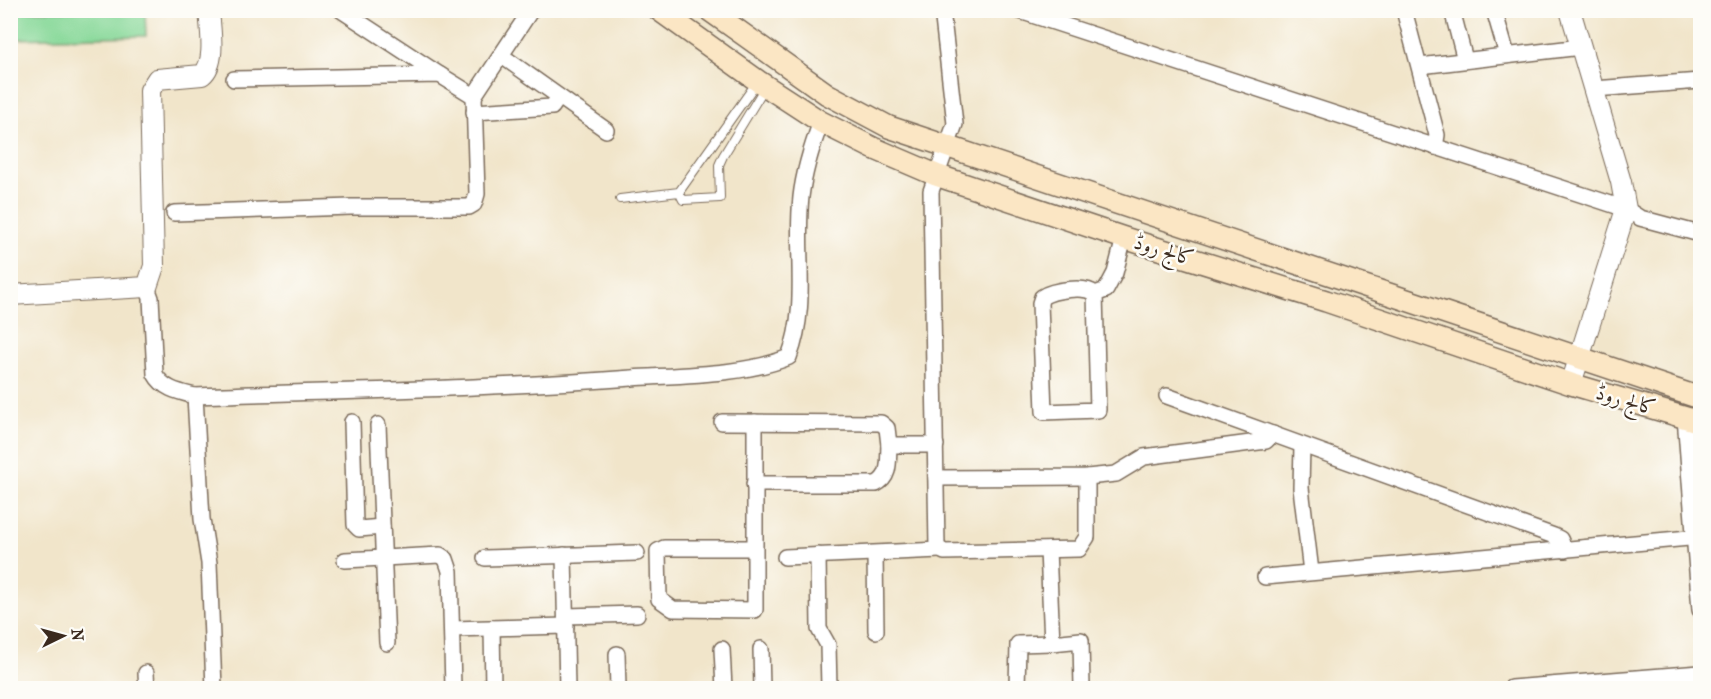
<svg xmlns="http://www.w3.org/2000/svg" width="1711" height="699" font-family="'IM FELL French Canon',Amiri,serif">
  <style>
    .green { fill: #86d898; stroke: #60815b; stroke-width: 1.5 }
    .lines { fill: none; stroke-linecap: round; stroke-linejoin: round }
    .service-casing { stroke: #7b6b5a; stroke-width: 10 }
    .minor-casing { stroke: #7b6b5a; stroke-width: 18 }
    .tertiary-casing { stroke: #7b6b5a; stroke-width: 22 }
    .secondary-casing { stroke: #7b6b5a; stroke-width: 24 }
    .service { stroke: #fff; stroke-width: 8 }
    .minor { stroke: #fff; stroke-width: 15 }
    .tertiary { stroke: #fff; stroke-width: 20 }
    .secondary { stroke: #fbe6c4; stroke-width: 21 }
    .labels { text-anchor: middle; stroke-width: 5; stroke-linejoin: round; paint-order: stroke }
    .street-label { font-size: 21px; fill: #3b2a1e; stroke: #fdfcf7 }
  </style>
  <rect width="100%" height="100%" fill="#fdfcf7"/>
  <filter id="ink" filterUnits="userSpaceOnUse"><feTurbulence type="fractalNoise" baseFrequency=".0167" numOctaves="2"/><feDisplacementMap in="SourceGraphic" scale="12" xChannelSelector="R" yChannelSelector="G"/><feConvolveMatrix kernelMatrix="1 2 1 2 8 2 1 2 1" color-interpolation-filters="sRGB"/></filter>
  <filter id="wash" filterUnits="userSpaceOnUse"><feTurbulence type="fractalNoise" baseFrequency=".008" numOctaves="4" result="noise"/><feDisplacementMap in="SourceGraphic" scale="24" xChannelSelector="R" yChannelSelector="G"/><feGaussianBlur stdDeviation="1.35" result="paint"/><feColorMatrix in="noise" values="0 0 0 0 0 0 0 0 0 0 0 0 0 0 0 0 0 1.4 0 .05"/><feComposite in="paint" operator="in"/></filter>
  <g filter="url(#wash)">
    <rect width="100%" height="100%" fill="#f1e5ca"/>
    <!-- green -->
    <path class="green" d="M10 11H145L146 36 11 39Z"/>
  </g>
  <g filter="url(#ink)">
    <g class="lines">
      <defs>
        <g id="service">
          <path d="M679 192 683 200 720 198 719 165 723 156 765 87"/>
          <path d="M620 199 679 192 757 82"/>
        </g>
        <g id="minor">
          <path d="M341 10 440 75"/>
          <path d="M942 10 955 124 931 191 937 547 944 552 1079 549 1087 537V477"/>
          <path d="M1017 10 1626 209 1640 218 1700 234"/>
          <path d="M1404 10 1437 135 1435 147"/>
          <path d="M1452 10 1465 60"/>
          <path d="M1494 10 1507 55"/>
          <path d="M502 56 606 130"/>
          <path d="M1420 66 1581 47"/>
          <path d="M234 79 440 75 474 96 531 10"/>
          <path d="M1594 89 1700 81"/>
          <path d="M474 112 552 107 559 97"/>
          <path d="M174 213 351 207H469L474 204 477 194 474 96"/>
          <path d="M147 287 151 298 155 374C163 389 179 392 195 396L202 519 209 563 214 688"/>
          <path d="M1095 294 1098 410 1044 412 1040 303 1042 297C1053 290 1085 285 1095 294L1106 290 1115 273 1124 238"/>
          <path d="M195 396C340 391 487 389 632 378 679 375 747 375 789 357 809 305 795 251 801 197 804 171 812 146 821 122"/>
          <path d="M1167 396 1554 536 1560 539 1565 550"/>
          <path d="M1685 417 1700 610"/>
          <path d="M352 422 355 525 359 529 382 527"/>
          <path d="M722 422 881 423 887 428 889 445"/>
          <path d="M378 425 387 643"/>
          <path d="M1302 446 1301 488 1311 572"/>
          <path d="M936 478 1087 477 1116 474 1144 457 1266 441 1273 434"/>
          <path d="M754 484H876C891 477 888 460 889 445H936"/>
          <path d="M755 548H664L658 551 659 599 673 609 755 610V422"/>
          <path d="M1048 550 1052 643 1081 640 1082 688"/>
          <path d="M875 554 876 631"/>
          <path d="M564 555 567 688"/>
          <path d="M818 555 819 629 828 645 829 688"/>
          <path d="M785 557 940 550"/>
          <path d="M485 558 637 553"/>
          <path d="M345 560 440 555 446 559 450 571 453 688"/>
          <path d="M1265 577 1700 537"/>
          <path d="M566 616 637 614"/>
          <path d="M492 628 493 688"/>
          <path d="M452 629 566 626"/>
          <path d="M722 649 724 688"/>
          <path d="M761 649 762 688"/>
          <path d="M617 654 618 688"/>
          <path d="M146 673 147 688"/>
          <path d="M1017 688 1018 644 1052 643"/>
          <path d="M1511 688 1700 673"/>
        </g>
        <g id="tertiary">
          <path d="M1570 10 1621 182 1626 209 1571 384"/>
          <path d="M10 295 147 287 154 266 150 90 157 79 202 75C217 63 210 28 209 10"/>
        </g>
        <g id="secondary">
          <path d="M659 10 758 81 821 122 873 148 936 175 1124 238 1326 301 1571 384 1700 422"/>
          <path d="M709 10 827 94 889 127 1700 398"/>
        </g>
      </defs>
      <!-- service casing -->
      <use href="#service" class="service-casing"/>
      <!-- minor casing -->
      <use href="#minor" class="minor-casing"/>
      <!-- tertiary casing -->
      <use href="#tertiary" class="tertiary-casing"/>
      <!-- secondary casing -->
      <use href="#secondary" class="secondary-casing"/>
      <!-- service -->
      <use href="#service" class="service"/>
      <!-- minor -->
      <use href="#minor" class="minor"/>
      <!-- tertiary -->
      <use href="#tertiary" class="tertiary"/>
      <!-- secondary -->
      <use href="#secondary" class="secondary"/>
    </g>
  </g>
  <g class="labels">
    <!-- street labels -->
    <g class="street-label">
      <text transform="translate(1164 250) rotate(17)" y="7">کالج روڈ</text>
      <text transform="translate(1626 400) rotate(16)" y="7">کالج روڈ</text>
    </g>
  </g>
  <!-- margin -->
  <rect width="1711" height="699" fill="none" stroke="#fdfcf7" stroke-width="36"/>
  <!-- north arrow -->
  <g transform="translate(63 636) rotate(85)" stroke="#fdfcf7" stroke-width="4.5" paint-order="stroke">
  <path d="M0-4.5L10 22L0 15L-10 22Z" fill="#3b2a1e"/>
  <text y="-9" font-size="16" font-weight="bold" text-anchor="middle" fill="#3b2a1e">N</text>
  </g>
</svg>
